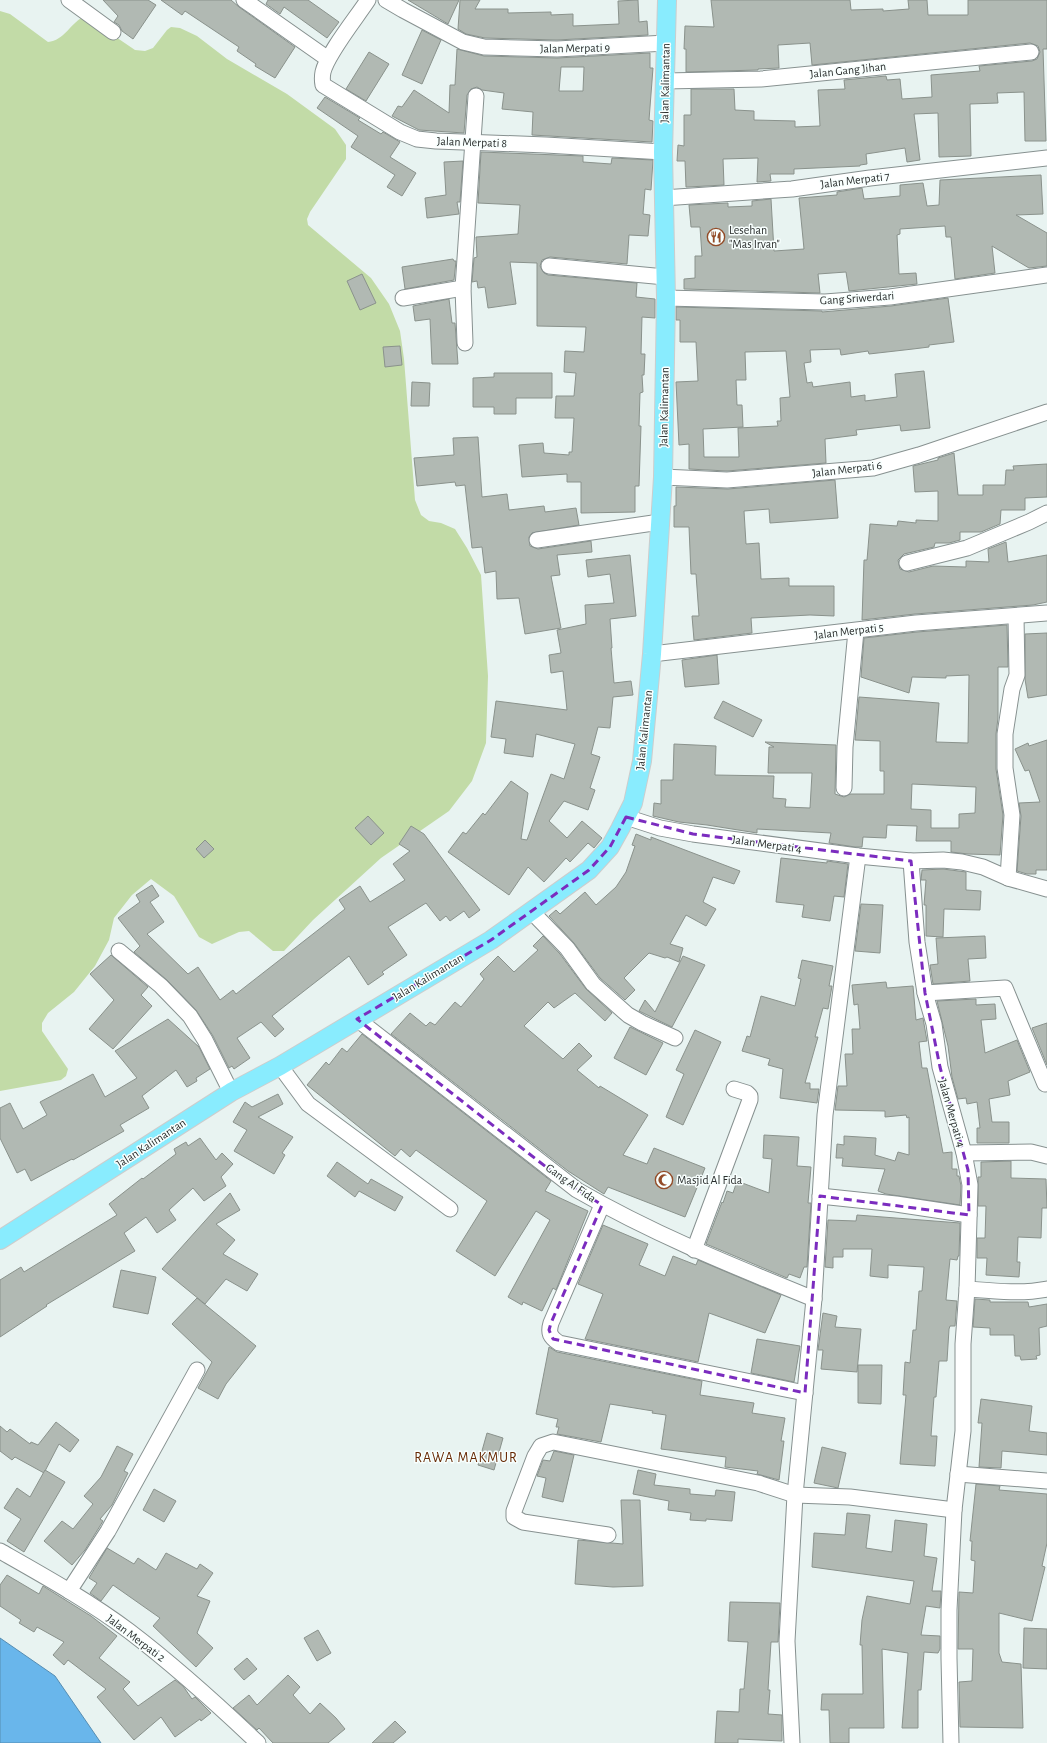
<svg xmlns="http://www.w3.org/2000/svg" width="1047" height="1743" font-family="'Alegreya Sans',sans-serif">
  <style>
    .green { fill: #c2dba7 }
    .water { fill: #69b6eb; stroke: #568db2 }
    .building { fill: #b1b9b3; stroke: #8a928c; fill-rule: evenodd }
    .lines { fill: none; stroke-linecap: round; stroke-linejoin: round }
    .minor-casing { stroke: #879190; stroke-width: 17 }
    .major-casing { stroke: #cccdcd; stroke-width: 20 }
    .minor { stroke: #fff; stroke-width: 15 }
    .major { stroke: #89ecfe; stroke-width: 18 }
    .marked { fill: none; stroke: #7b2cbf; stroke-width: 3; stroke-dasharray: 8 5; stroke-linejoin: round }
    .labels { text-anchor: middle; stroke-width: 3; stroke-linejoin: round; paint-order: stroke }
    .street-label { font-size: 12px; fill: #2a2e2d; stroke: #f8fffe }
    .poi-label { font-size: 12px; fill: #2a2e2d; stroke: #f8fffe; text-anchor: start }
    .quarter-label { font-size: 14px; letter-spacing: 1px; fill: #662803; stroke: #f8fffe }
  </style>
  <rect width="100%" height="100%" fill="#e8f3f1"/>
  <!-- green -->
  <path class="green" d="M0 11 10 14 48 42C64 41 71 22 85 16L135 50 145 51 153 48 167 30 171 27 180 28 197 36 227 59 287 94 335 129 346 145V159L310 212 307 219 308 225 371 278 389 304 400 331 404 359 415 500 421 515 429 521 441 523 455 529 467 548 481 575 488 676 486 743 472 781 449 811 381 858 313 920 284 951H273L249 931 239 932 212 944 199 937 174 896 151 879 132 895 114 918 109 940 95 966 74 992 48 1013 42 1023V1031L68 1069 66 1076 61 1080 0 1091Z"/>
  <!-- water -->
  <path class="water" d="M0 1638 55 1676 101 1743H0Z"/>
  <!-- building -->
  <g class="building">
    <path d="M103 0H148L156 5 133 39 122 31 119 25 114 22 118 16Z"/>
    <path d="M161 0H231L239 7 295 47 275 78 255 66 256 64 237 51 239 47 185 11 182 15Z"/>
    <path d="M268 0H308L339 22 327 38 284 7 280 14 266 4Z"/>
    <path d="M408 0H459L448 24Z"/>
    <path d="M460 0H480L475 9H508V13L551 12V15L573 14V26L619 24 618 1 638 0 639 22 647 21 648 35 557 40 485 38 466 34 458 29Z"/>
    <path d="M711 0H850L851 10 883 9V11L909 9 908 0H927L928 15H968V0H1047V49H1043L1046 141H1025L1024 92 997 93 998 103 970 104 971 156 939 157 938 113 914 114 920 160 907 162 905 148 866 154 867 164 860 165V166L794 169V174H770L771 181 757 182 758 158 723 159 724 185 688 187H686L685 161H677L678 145 684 146V115H691V89H734L735 110 754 111V120L795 121V127L820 126 818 90 845 89 844 80 886 76 887 80 900 79 902 99 932 97 931 75 980 71 979 66 1032 61 1037 59 1040 52 1038 46 1030 43 812 65 810 43 778 45 779 68 758 69V70L686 72V49H684L685 26 714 27Z"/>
    <path d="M422 30 441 40 422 84 402 75Z"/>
    <path d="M457 49 484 56 557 58 650 53V68H653L649 120 653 121 652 142 532 135 533 112 502 109 504 93 482 90 477 87 471 89 467 95 464 133 419 130 392 116 398 106 402 107 414 90 449 113 450 85H455ZM561 67H584L583 91H559Z"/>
    <path d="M369 52 389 64 366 101 346 89Z"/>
    <path d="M325 97 360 118 358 120 381 134 383 132 400 142 390 157 416 173 402 196 387 187 395 175 351 147 358 136 317 108Z"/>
    <path d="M481 152 583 156V162L611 164 612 158 653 160 651 190 645 189 643 214 650 215 648 236 629 235 627 264 550 257 542 260 540 266 544 273 548 275 637 283 636 297 655 299V318L642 317 641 354H645L644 375H642L643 392 640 393 639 426H641L639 486H635V512L581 513V482H567V474L522 477 519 445 543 443 544 453 569 455V452H572L574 418H555L556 396H574L576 373 564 372 565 351 584 352 586 327 537 326V263L510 262 516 304 488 308 485 287 478 288 477 281 472 282 474 258 477 257 476 237 518 234 520 205 478 203Z"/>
    <path d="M463 161 460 202H457L459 214 427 218 425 198 446 195 444 162Z"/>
    <path d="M1041 175 1043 214 1016 215 1047 233V266L1029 268 992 246 995 273 955 279 951 237H946L945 226 900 229V234L897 235 899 274 916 273 917 284 849 291 846 272 818 274 820 293 684 289V279L695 278V256H702L700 227H691L689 205 728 203V207L752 206V201L771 199 774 251 804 249 799 198 837 195V192L862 188 864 199 900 196V185L923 183 927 206 939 205 940 180Z"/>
    <path d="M453 259 454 261H456L454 280 405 289 402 267Z"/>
    <path d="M362 274 376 303 360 310 347 281Z"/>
    <path d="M948 298 954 342 929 345V347L913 349 869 354 868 351 841 355 840 349 810 350 811 362 804 363 807 383 812 382 813 387 850 382 851 397 865 395V401L897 397 895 374 924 371 930 428 901 431 900 425 856 430 857 435 825 439 826 463 727 471 689 469V444L679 445 676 382 698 381 696 342H680V320H676V307L822 311V312L891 306ZM786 351 790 397 780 398 781 421H777L778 426 738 428 739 457H704L703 429 743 427 742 405H737L736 380H746L745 352Z"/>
    <path d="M449 299 452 323H455L458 364H432L430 319 415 321 413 306Z"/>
    <path d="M400 346 402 365 385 367 383 347Z"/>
    <path d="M494 373H552V398H516V414H494V407H473V378L494 377Z"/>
    <path d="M412 382 430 383 429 406H411Z"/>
    <path d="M478 437 482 497 507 494 509 510 544 506 545 512 576 508 579 525 532 533 529 537 530 546 538 549 591 541 592 552 557 555 560 575 551 576 561 628 525 634 519 598 497 599 496 571 485 573 482 547 472 548 465 485 456 486 455 482 417 486 414 458 454 455 453 438Z"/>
    <path d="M954 453 958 495H983V485H1005L1006 470H1014L1013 466 1047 464V497L1025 498V510H1001L1000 524 981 532H960V540L949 543H935L934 547 904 554 898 560 900 569 909 572 933 566 966 567V561L989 562 988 549 1006 542 1008 562 1047 555V602L1033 605 915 614 862 620 864 560H867L870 524 897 526 898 521 916 523V520L938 521V491L915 492 913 466 938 460V458Z"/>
    <path d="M835 480 838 518 770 523 769 509 744 511 746 544 759 543 761 579 789 578V586H834V616L810 615 751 618 752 633 694 640 692 616H699L696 574H691L689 527H674V506H676V487L728 489Z"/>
    <path d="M630 555 636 616 610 619 612 648H611L614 683 631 681 633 695 613 697 610 728 598 727 591 754 600 757 590 788 595 790 588 810 564 801 549 821 567 838 582 821 602 838 594 848 588 843 570 862 566 858 544 882 528 867 509 895 448 852 463 832 466 834 483 813 485 815 511 781 528 793 521 839 527 840 551 774 564 779 575 744 536 734 533 757 504 753 506 739 491 737 496 701 567 710 563 671 551 673 549 655 561 653 557 630 586 624 585 605 614 603 610 574 588 577 586 560Z"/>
    <path d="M1007 625 1008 667H998V718L996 734V769L1003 815 1000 855 968 854 951 852V841H916L917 826 887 825 886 838 863 837 862 847H855L829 843 831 833 757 829V833L707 825 679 822 653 816 654 803 661 804V780H673L674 744 716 746 715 775 774 776 773 798 786 799 785 807 810 808 812 773H768L769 747H774L765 742 836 745 835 794 844 797 850 794H884V771H880V741L855 740 859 697 939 703 936 742 968 743 969 675 946 676V678L912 677 909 693 861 677 864 638 917 632ZM912 784 976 787 975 813 959 814V828H931V810L911 809Z"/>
    <path d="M1047 633V695L1028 698 1025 679V634Z"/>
    <path d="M717 655 719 684 685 687 682 660Z"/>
    <path d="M723 701 762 720 753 737 714 718Z"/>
    <path d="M1047 740V870H1036V874H1027L1017 871 1021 816 1019 803 1040 802 1029 770 1025 771 1015 749 1028 743 1029 746Z"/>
    <path d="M368 816 384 833 371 845 355 828Z"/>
    <path d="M411 826 424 834 480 910 469 918 464 911 450 921 446 916 440 921 426 903 388 927 407 955 382 972 384 974 368 985 349 956 272 1016 284 1029 275 1037 261 1022 237 1038 250 1058 234 1069 232 1066 229 1068 213 1036 196 1010 167 980 134 952 140 946 118 918 140 902 136 895 152 885 159 896 150 902 164 922 147 934 188 974 198 967 220 1000 233 990 236 994 345 909 339 900 360 886 370 902 405 880 393 864 410 851 399 844Z"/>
    <path d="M636 834 651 840V837L740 871 734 884 713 877 703 902 716 909 706 926 686 915 670 944 683 948 679 962 667 957 665 958 649 953 624 978 635 990 625 1000 600 978 574 943 549 916 556 910 560 914 585 892 596 905 616 887 626 872 635 846 632 845Z"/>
    <path d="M205 840 214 849 204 858 196 849Z"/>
    <path d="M781 858 827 863V861L848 864 844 897 834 896 830 921 802 917 804 905 776 902Z"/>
    <path d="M943 869 966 872V890L981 891 980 910 944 909 943 937 926 936V905H924L926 880H921L922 870Z"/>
    <path d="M861 904 883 905 880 953 855 951Z"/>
    <path d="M543 936 560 954 586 989 612 1013 605 1021 575 993 554 1008 548 1002 524 1026 563 1059 579 1043 592 1056 577 1070 599 1088 600 1086 648 1115 623 1155 647 1164 654 1148 705 1168 685 1217 608 1187 604 1194 568 1171 391 1034 410 1013 426 1026 430 1022 435 1025 455 1002 461 1007 484 979 480 974 498 956 514 972 538 950 533 946Z"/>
    <path d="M985 936 986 958 968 959 970 981 933 984 930 965 938 964 936 938Z"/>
    <path d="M111 955 148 987 141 995 152 1006 113 1049 89 1029 114 1000 90 974Z"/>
    <path d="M683 956 705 965 672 1027 639 1011 645 1000 655 1012Z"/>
    <path d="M802 960 833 966 829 986H832L828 1009 823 1008 815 1037H818L805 1083H810V1089H819L817 1103 780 1098 783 1069 768 1065 770 1059 742 1051 747 1036 750 1037 761 996 795 1006 801 979 798 978Z"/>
    <path d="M886 982 887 988 913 986 916 1020 923 1018 927 1041 919 1042 922 1068H927L943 1153 952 1152V1169H957V1176H959L961 1186 960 1205 886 1194 878 1191 885 1169 842 1166 843 1158H836L837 1144 844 1145V1136L876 1138 875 1155 895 1161 898 1152 909 1155V1117L907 1118 906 1115 885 1117V1111L835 1110 838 1086H847L845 1054H853L852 1029H860L858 1004 854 1005 852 985Z"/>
    <path d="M976 999V1005L995 1004 996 1019 981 1020 985 1053 1017 1040 1030 1072 1008 1081 1010 1095 989 1099 992 1122H1009V1143H977V1128H980L977 1102 967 1104 966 1098 958 1099 952 1077 948 1046 937 1001Z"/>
    <path d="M168 1019 199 1047 210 1069 196 1078 197 1081 187 1087 176 1070 142 1096 149 1108 120 1125 124 1131 73 1160 72 1159 31 1181 25 1169 17 1173 0 1138V1108L10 1103 23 1129 47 1115 40 1102 93 1074 105 1097 137 1078 115 1051Z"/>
    <path d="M1047 1023V1065L1032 1028Z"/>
    <path d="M630 1027 663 1043 646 1075 614 1058Z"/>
    <path d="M695 1030 721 1042 683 1125 666 1117 684 1074 676 1070Z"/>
    <path d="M362 1034 551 1181 545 1191 588 1211 556 1290 553 1288 542 1311 523 1302 522 1305 508 1297 550 1220 536 1211 495 1276 456 1251 487 1201 416 1150 410 1157 401 1149 395 1156 307 1085 326 1062 329 1065 342 1048 347 1052Z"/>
    <path d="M278 1094 283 1104 258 1117 293 1137 282 1153 285 1155 274 1174 234 1151 247 1130 233 1122 245 1102 252 1107Z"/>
    <path d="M764 1135 799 1137 797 1166 811 1167 808 1203H811L807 1267H804L800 1278 789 1274 787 1278 706 1244 722 1202 723 1203 727 1191 733 1193 737 1181 769 1193 772 1159 763 1158Z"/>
    <path d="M200 1138 216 1160 222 1153 233 1164 221 1177 226 1186 204 1201 193 1188 169 1210 176 1220 157 1233 146 1217 124 1233 135 1251 46 1305 47 1306 0 1337V1280L21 1267 24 1272 117 1215 109 1204 142 1178 143 1179 176 1154 174 1149 186 1142 188 1146Z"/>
    <path d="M1011 1161V1178L1046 1179 1047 1208H1042L1041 1238 1018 1237 1017 1262H1020L1019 1277 986 1275 987 1258H977V1238H985L986 1206H978V1177H981V1162Z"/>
    <path d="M337 1162 368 1184 371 1179 403 1197 395 1211 359 1191 355 1197 327 1176Z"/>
    <path d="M230 1193 240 1210 216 1224 235 1240 223 1254 258 1274 247 1291 226 1279 205 1304 162 1269Z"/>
    <path d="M857 1215 960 1223 959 1256H958L957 1260 950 1259 946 1300 957 1301 955 1326H950L949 1329 947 1361H939L936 1397H934L931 1436H937L935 1466 900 1464 906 1395H903L905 1362 910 1363 913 1330H916L919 1291H922L924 1267 888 1265V1278L870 1276 872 1249H843V1257H833V1268L825 1267 828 1220 856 1221Z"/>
    <path d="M603 1225 648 1244 639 1265 665 1276 673 1256 696 1265 698 1260 781 1295 765 1333 709 1313 698 1362 585 1339 603 1294 578 1284Z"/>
    <path d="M121 1270 156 1277 148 1314 113 1307Z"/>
    <path d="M197 1298 256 1346 226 1384 218 1399 198 1388 212 1362 172 1324Z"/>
    <path d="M975 1299 990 1300V1302H1028L1029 1307 1047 1304V1326L1039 1328 1040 1355 1036 1356 1037 1359 1021 1360 1020 1356H1015L1014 1335H990V1328L973 1327Z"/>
    <path d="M823 1313 837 1316 835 1327 861 1329 857 1372 821 1369 823 1350H818Z"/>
    <path d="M757 1339 800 1346 794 1382 751 1373Z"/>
    <path d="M549 1347 557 1352 702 1381 700 1395 754 1403 752 1413 785 1418 781 1441H784L779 1480 757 1474 758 1471 725 1467 726 1457 661 1449 666 1415 652 1413 653 1411 610 1404 601 1442 557 1434 559 1427H556L558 1419 536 1414Z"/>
    <path d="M858 1365H882L881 1404 858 1403Z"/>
    <path d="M981 1399 1032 1406 1029 1431 1047 1433V1455L1002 1451 1001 1468 979 1467 982 1423H978Z"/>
    <path d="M56 1422 79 1440 70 1452 59 1444 44 1473 15 1457 12 1460 0 1451V1426L7 1432 10 1429 30 1444 31 1442 38 1445Z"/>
    <path d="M487 1433 503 1438 494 1470 478 1465Z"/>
    <path d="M117 1446 133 1454 124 1471 128 1473 112 1505 100 1519 103 1521 100 1526 85 1550 72 1565 44 1541 62 1521 73 1529 93 1504 84 1496 101 1477Z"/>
    <path d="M822 1447 846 1453 838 1488 814 1483Z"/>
    <path d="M554 1451 574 1455 563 1502 542 1497 546 1478 537 1476 543 1460 550 1461Z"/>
    <path d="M45 1470 65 1482 24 1552 7 1541 21 1519 4 1508 17 1488 30 1497Z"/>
    <path d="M638 1470 656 1474 654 1485 690 1489V1494L715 1496 716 1490 735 1492 732 1521 706 1519V1521L690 1520 691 1513 668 1510 669 1501 633 1494Z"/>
    <path d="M976 1484 1000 1486 999 1490 1047 1494V1543L1042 1566 1045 1567 1032 1621 999 1613V1653L1002 1662 1021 1664 1023 1728 960 1727 959 1682 972 1681 973 1649H958L959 1592 973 1593 975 1561 971 1560 972 1541H970Z"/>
    <path d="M154 1489 176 1501 164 1522 143 1510Z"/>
    <path d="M621 1500H640L643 1586 613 1587 575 1584 578 1540 623 1544Z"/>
    <path d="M847 1513 870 1515 866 1548 892 1552 895 1520 927 1524 924 1556 937 1558 932 1591H941L940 1608 926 1606 921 1635 940 1636V1649L938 1653 924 1652 921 1690H918V1728H902L908 1653 882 1649 884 1728H849V1743H830L829 1710H821L822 1694H863L862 1645H860L862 1620 867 1596 910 1604 914 1581 812 1567 814 1533 845 1535Z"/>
    <path d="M107 1548 134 1564 138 1558 156 1570 166 1553 197 1569 200 1564 213 1573 197 1596 210 1601 197 1633 213 1648 196 1667 153 1626 160 1618 113 1585 101 1601 90 1593 97 1583 89 1578Z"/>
    <path d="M7 1575 39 1594 43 1586 91 1616 117 1636 99 1658 130 1682 123 1689 138 1706 175 1680 183 1686 192 1699 195 1697 211 1713 201 1721 200 1719 175 1737 161 1717 134 1740 97 1697 106 1689 68 1660 64 1665 53 1655 64 1642 37 1627 34 1632 19 1623 21 1620 0 1606V1585Z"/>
    <path d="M730 1602 780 1603 778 1642H771L768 1690H770L768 1714 782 1715V1741L738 1739V1743H715L717 1711 739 1712 740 1689H744L748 1642 728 1641Z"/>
    <path d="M1024 1628 1047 1629V1669L1023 1668Z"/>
    <path d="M318 1630 331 1653 317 1661 304 1638Z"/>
    <path d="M247 1658 257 1669 244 1680 234 1669Z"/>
    <path d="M288 1675 300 1687 293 1695 310 1714 320 1703 336 1718 345 1729 328 1743H273L259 1728 257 1730 233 1708 249 1695 257 1705Z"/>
    <path d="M395 1721 406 1732 393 1743H372Z"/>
  </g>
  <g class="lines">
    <defs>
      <g id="minor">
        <path d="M69 0 113 32"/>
        <path d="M244 0 328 59"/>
        <path d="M368 0C357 17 327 54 323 72 322 77 322 80 323 85L400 132 417 139 436 141 546 145 663 152"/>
        <path d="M386 0 403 10 463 42 484 47 557 49 666 43"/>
        <path d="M665 81 761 79 1031 52"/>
        <path d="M663 198 792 189 870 178 1047 158"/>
        <path d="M549 266 665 277"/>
        <path d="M403 298 463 288"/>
        <path d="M666 298 825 302 890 297 1047 275"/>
        <path d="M465 343 463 288 476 96"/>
        <path d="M663 477 727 480 873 468 919 455 1047 412"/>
        <path d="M537 540 660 522"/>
        <path d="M907 563 967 548 1029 522 1047 513"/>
        <path d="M652 654 916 623 1047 613"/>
        <path d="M844 788 845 747 856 631"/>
        <path d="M626 817 660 828 693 834 858 856 911 861 943 860 962 862 983 867 1008 878 1047 889"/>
        <path d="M911 861 917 942 925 993 934 1024 940 1067 964 1153 970 1185 967 1289 963 1344V1431L954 1510 949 1610V1658L951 1743"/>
        <path d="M1008 878 1012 815 1005 768V734L1012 689 1017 675 1016 616"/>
        <path d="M532 912 567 948 593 984 628 1015 642 1023 675 1038"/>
        <path d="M119 951 161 986 190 1016 205 1040 231 1092"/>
        <path d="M925 993 1005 988 1045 1084"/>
        <path d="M357 1019 577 1190C653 1234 733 1266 814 1299"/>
        <path d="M280 1066 308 1104 450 1209"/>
        <path d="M964 1153 1031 1152 1047 1156"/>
        <path d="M820 1196 896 1204 969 1215"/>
        <path d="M602 1205 551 1323C548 1333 550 1337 559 1343L805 1393"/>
        <path d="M694 1250 750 1100V1096L747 1093 734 1089"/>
        <path d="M967 1289C993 1291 1021 1294 1047 1289"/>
        <path d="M958 1474 1047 1481"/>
        <path d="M608 1535 523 1522 514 1517V1511L535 1456 541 1446 553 1442 758 1483 795 1495 850 1497 954 1510"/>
        <path d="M0 1551C44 1576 89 1601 129 1631 175 1666 217 1704 258 1743"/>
        <path d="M69 1591 108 1531 197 1370"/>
        <path d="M792 1743 787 1641 795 1495 814 1299 825 1115 858 856"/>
      </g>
      <path id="major" d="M0 1240 231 1092 280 1066 491 940 589 870 610 847 620 829 633 803 642 761 652 654 663 477 666 298 663 152 667 0"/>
    </defs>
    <!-- minor casing -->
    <use href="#minor" class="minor-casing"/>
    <!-- major casing -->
    <use href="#major" class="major-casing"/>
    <!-- minor -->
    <use href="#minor" class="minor"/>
    <!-- major -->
    <use href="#major" class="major"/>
  </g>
  <!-- marked area -->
  <path class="marked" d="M626 817 693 834 911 861 925 993 940 1067 968 1170 969 1215 820 1196 805 1393 553 1339 549 1330 551 1323 602 1205 564 1181 357 1019 491 940 589 870 610 847Z"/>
  <!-- icons -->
  <defs>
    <symbol id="restaurant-ring" viewBox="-11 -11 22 22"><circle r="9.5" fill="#f8fffe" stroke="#934c28" stroke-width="1.5"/><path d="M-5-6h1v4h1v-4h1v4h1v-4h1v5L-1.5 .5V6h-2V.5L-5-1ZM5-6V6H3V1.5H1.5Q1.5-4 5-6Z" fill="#934c28"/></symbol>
    <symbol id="mosque-ring" viewBox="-11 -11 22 22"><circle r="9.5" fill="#f8fffe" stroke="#934c28" stroke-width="1.5"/><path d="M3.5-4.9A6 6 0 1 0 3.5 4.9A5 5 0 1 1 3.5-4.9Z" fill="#934c28"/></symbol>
  </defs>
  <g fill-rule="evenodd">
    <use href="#restaurant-ring" x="706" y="227" width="20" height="20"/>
    <use href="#mosque-ring" x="654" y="1170" width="20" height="20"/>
  </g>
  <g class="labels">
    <!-- street labels -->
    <g class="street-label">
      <text transform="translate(575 48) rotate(-1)" y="4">Jalan Merpati 9</text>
      <text transform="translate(848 70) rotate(-6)" y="4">Jalan Gang Jihan</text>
      <text transform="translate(665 83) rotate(-89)" y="4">Jalan Kalimantan</text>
      <text transform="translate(472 142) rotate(2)" y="4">Jalan Merpati 8</text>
      <text transform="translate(855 180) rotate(-7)" y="4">Jalan Merpati 7</text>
      <text transform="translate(857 298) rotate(-4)" y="4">Gang Sriwerdari</text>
      <text transform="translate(664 407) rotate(-89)" y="4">Jalan Kalimantan</text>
      <text transform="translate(847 469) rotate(-7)" y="4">Jalan Merpati 6</text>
      <text transform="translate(849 631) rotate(-7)" y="4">Jalan Merpati 5</text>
      <text transform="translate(644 730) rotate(-84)" y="4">Jalan Kalimantan</text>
      <text transform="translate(767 844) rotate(8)" y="4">Jalan Merpati 4</text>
      <text transform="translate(428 977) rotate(-31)" y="4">Jalan Kalimantan</text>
      <text transform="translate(952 1113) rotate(74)" y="4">Jalan Merpati 4</text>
      <text transform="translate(151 1143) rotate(-33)" y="4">Jalan Kalimantan</text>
      <text transform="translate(571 1183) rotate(35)" y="4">Gang Al Fida</text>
      <text transform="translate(136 1638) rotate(37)" y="4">Jalan Merpati 2</text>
    </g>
    <!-- poi labels -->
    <g class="poi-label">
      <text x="729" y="234">Lesehan<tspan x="729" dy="14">"Mas Irvan"</tspan></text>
      <text x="677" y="1184">Masjid Al Fida</text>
    </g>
    <!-- quarter labels -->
    <g class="quarter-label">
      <text x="466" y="1462">RAWA MAKMUR</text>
    </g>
  </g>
</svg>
